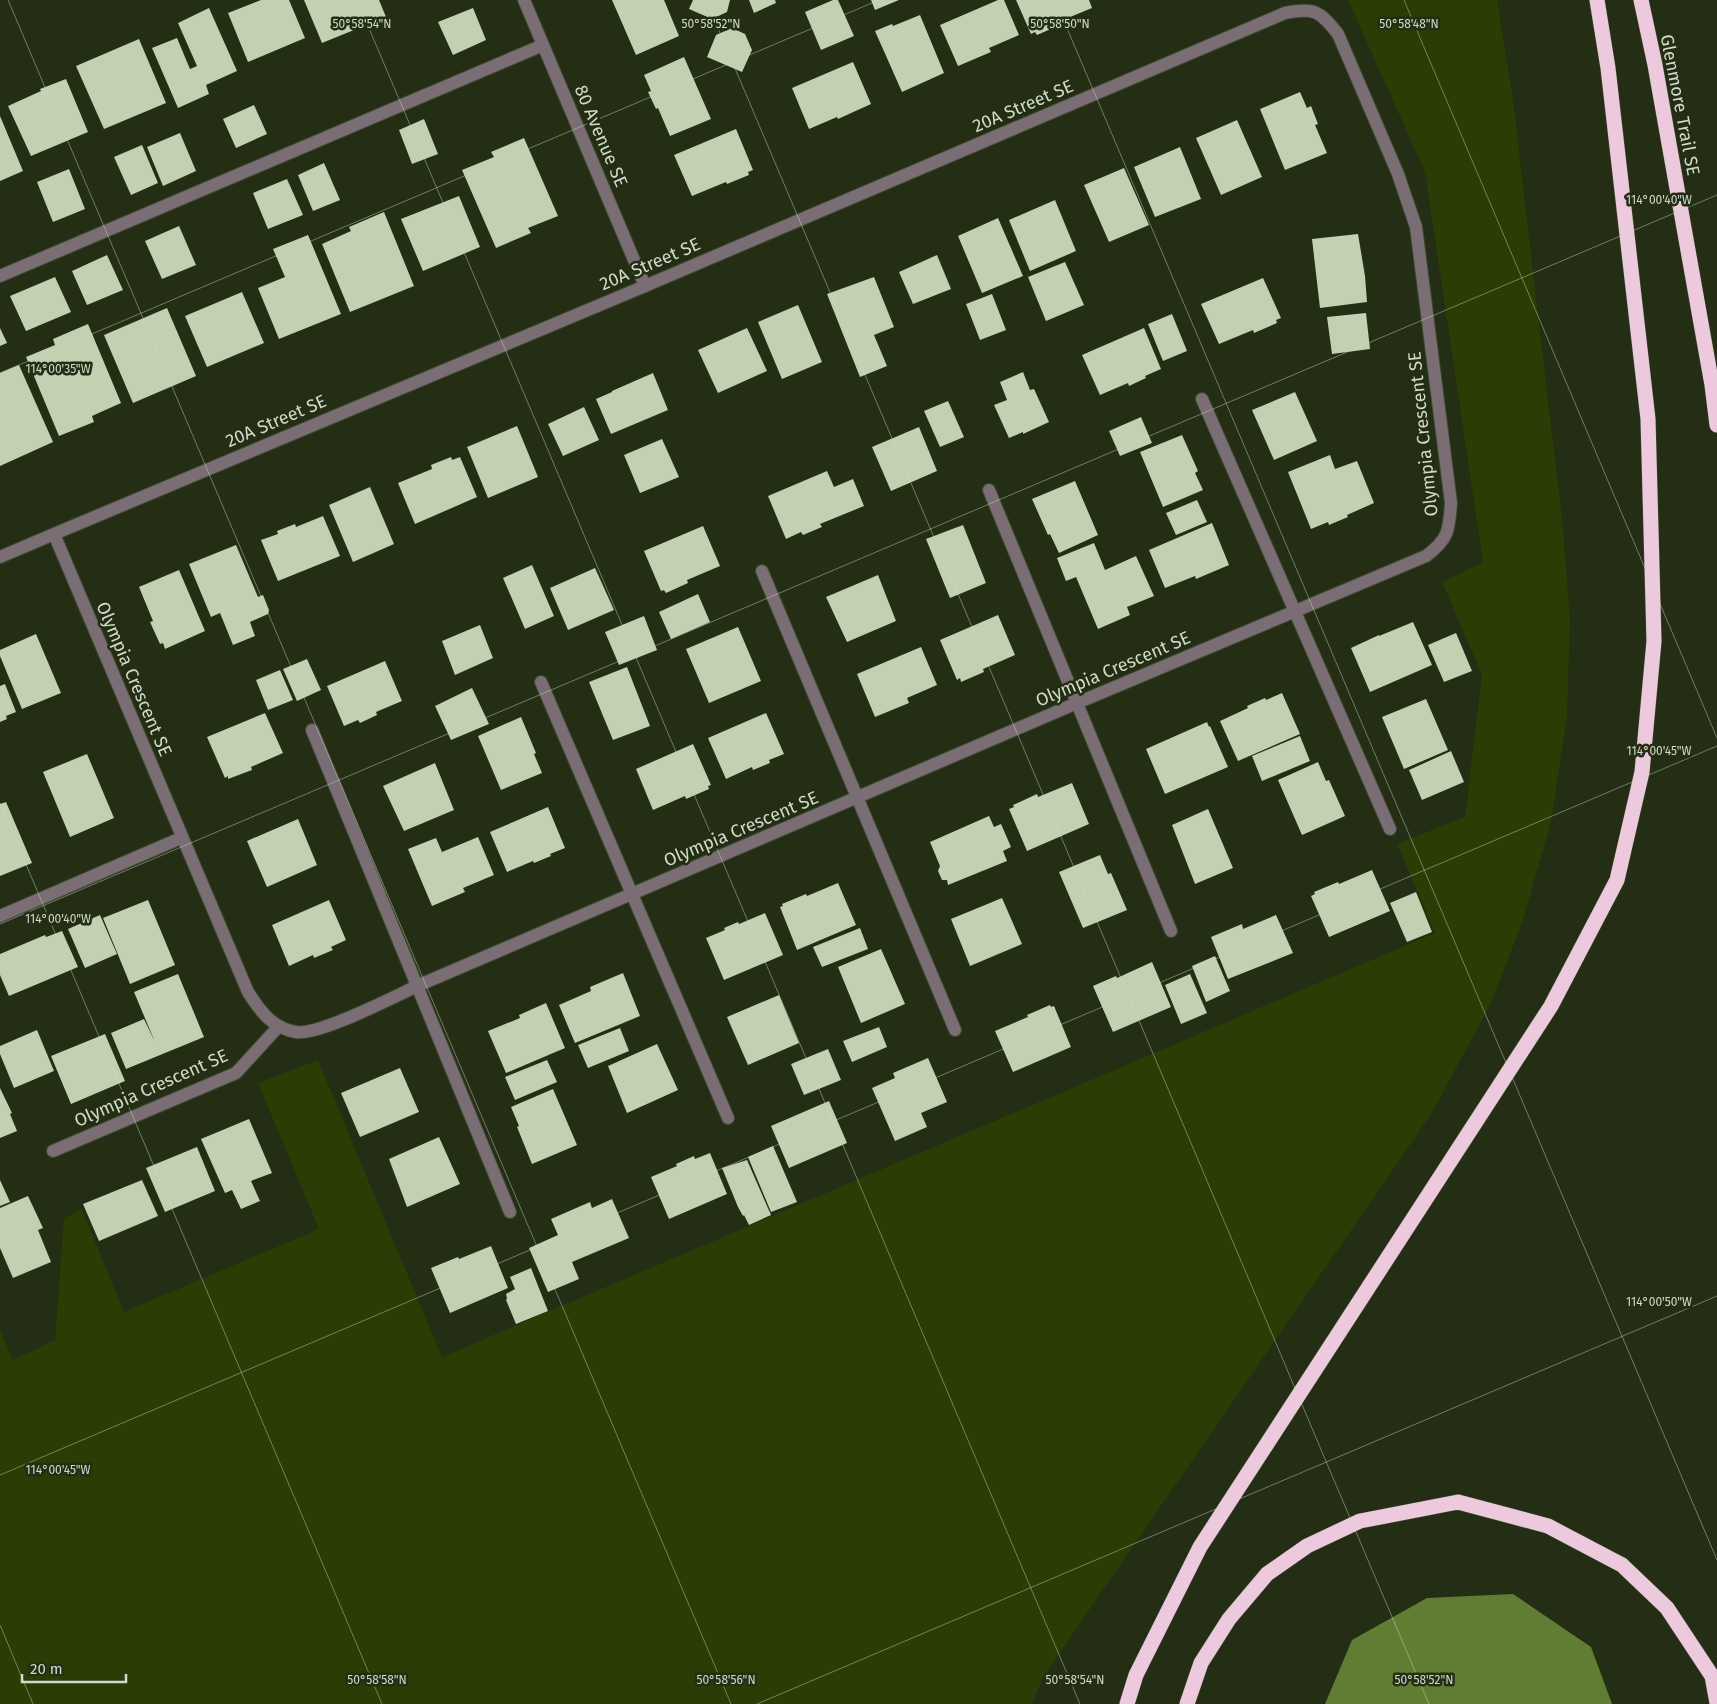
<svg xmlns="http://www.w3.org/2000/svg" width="1717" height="1704" font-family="'Fira Sans',sans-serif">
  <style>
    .green { fill: #293d04 }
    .water { fill: #607e33 }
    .building { fill: #c2d1b2 }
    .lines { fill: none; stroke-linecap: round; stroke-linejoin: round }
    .minor-casing { stroke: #3f4a32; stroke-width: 14 }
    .highway-casing { stroke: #3f4a32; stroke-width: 16 }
    .minor { stroke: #7a6d74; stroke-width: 12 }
    .highway { stroke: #ecc9dc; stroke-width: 15 }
    .ticks { fill: none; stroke: #d2daca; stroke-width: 1; stroke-opacity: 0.45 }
    .labels { text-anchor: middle; stroke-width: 5; stroke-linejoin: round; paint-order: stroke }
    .street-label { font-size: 18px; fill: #d2daca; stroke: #232e15 }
    .ticks-label { font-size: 12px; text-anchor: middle; fill: #d2daca; stroke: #232e15; stroke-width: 5; stroke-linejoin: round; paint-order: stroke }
  </style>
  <rect width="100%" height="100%" fill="#232e15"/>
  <!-- green -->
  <path class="green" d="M1348 0H1497L1513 100 1563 528 1570 619 1567 716 1551 822 1522 923 1490 1005 1432 1113 1043 1677 1032 1704H0V1329L13 1360 55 1340 64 1218 82 1210 124 1312 319 1229 258 1083 318 1060 442 1357 1435 933 1397 844 1465 817 1482 675 1442 582 1483 562 1425 172Z"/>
  <!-- water -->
  <path class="water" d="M1513 1594 1591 1647 1612 1704H1325L1352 1640 1427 1598Z"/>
  <!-- building -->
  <g class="building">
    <path d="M261 0H289L305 38 248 62 228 13Z"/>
    <path d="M304 0H379L386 17 322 43Z"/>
    <path d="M612 0H664L679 36 636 55Z"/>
    <path d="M693 0H730L727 12 712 19 689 9Z"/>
    <path d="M749 0H775L776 3 754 13Z"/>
    <path d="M833 0H838L854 36 821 50 805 12Z"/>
    <path d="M871 0H899L875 10Z"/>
    <path d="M998 0H1004L1019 35 989 48 991 52 958 66 940 25Z"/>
    <path d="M1016 0H1089L1092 8 1058 22 1060 25 1037 35 1035 32 1031 34Z"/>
    <path d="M209 8 237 71 206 85 209 94 178 108 152 48 177 38 190 69 197 66 178 23Z"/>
    <path d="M473 8 486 40 453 55 438 22Z"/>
    <path d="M920 15 944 73 902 92 875 31 892 24 893 26Z"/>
    <path d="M732 28 745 34 752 50 742 72 707 57 716 35Z"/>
    <path d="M139 39 166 103 104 129 76 66Z"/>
    <path d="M684 57 711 119 670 136 658 108 656 109 648 92 651 91 644 75Z"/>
    <path d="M853 62 871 104 838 119 837 117 809 129 792 88Z"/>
    <path d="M66 79 88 132 31 156 8 106 41 91 40 89Z"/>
    <path d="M1300 92 1307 108 1311 106 1318 124 1315 125 1327 153 1285 170 1260 109Z"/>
    <path d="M254 105 267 134 236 148 223 119Z"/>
    <path d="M0 116 23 171 0 181Z"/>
    <path d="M424 119 438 154 412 164 399 130Z"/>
    <path d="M1237 120 1262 177 1221 195 1196 138Z"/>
    <path d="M736 129 753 170 748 172 749 175 727 184 726 182 692 196 674 155Z"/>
    <path d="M180 133 196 171 163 186 147 147Z"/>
    <path d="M524 138 558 216 528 228 531 233 496 248 462 170 494 157 491 152Z"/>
    <path d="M142 145 158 183 131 195 114 157Z"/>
    <path d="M1180 147 1201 199 1155 217 1134 167Z"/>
    <path d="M324 163 340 200 313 211 298 175Z"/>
    <path d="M1124 168 1149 225 1109 242 1084 185Z"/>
    <path d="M69 169 85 209 53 222 37 182Z"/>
    <path d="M287 179 303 215 268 229 253 193Z"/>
    <path d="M459 196 480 247 423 271 401 219Z"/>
    <path d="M1055 200 1076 251 1030 271 1009 220Z"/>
    <path d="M384 212 414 286 350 312 322 244 351 231 349 227Z"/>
    <path d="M998 218 1023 276 982 293 958 236Z"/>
    <path d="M179 226 196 265 162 279 145 241Z"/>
    <path d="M1358 234 1365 276 1367 302 1320 308 1312 239Z"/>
    <path d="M308 235 341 314 279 339 258 288 285 277 273 249Z"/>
    <path d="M107 255 123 290 87 305 72 271Z"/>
    <path d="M937 255 951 289 913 304 899 272Z"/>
    <path d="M1065 262 1084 305 1046 321 1028 277Z"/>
    <path d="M55 277 71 312 26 331 10 296Z"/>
    <path d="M874 277 894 327 874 335 887 366 860 377 827 294Z"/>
    <path d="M1263 278 1281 318 1276 320 1277 323 1254 333 1253 330 1219 344 1201 304Z"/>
    <path d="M242 292 264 343 207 367 185 316Z"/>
    <path d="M992 294 1006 330 980 340 966 304Z"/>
    <path d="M798 305 822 362 782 379 758 322Z"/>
    <path d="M167 308 196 376 133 403 104 335Z"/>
    <path d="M1366 313 1370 349 1332 354 1327 317Z"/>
    <path d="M1172 314 1187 351 1163 361 1148 324Z"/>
    <path d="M88 324 121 403 92 416 94 422 59 436 26 357 55 345 53 339Z"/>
    <path d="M0 328 7 343 0 346Z"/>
    <path d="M747 328 767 371 718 393 698 350Z"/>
    <path d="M1144 328 1161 369 1145 376 1146 378 1129 386 1128 383 1100 395 1082 355Z"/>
    <path d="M19 365 53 442 0 466V373Z"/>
    <path d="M1023 372 1030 390 1034 389 1049 422 1023 434V432L1009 438 994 405 1007 400 1000 382Z"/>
    <path d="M653 373 668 410 611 434 596 399 612 392V391Z"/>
    <path d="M1295 392 1317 441 1274 460 1252 410Z"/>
    <path d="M948 401 964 437 940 447 924 411Z"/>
    <path d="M584 407 599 440 563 456 548 424Z"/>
    <path d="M1141 417 1152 443 1120 456 1109 431Z"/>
    <path d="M517 426 538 477 488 498 467 447Z"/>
    <path d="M919 427 937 471 891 491 872 447Z"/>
    <path d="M1182 435 1198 471 1195 473 1203 490 1163 507 1140 452Z"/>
    <path d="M662 439 679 477 640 493 624 455Z"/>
    <path d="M1330 455 1335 469 1357 461 1374 503 1347 515 1348 517 1329 525 1328 522 1311 529 1288 472Z"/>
    <path d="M451 457 452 460 460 457 477 497 415 524 398 483 432 469 431 465Z"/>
    <path d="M827 471 834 487 853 479 864 506 820 524 822 527 803 535 801 532 786 539 768 496Z"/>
    <path d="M1075 481 1098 535 1059 553 1050 534 1048 535 1032 499Z"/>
    <path d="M370 487 394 544 353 562 329 505Z"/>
    <path d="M1197 500 1207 522 1176 535 1166 513Z"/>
    <path d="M323 516 340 556 278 581 261 540 278 534 277 531 295 524 296 527Z"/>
    <path d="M1212 523 1229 565 1196 579 1195 576 1165 588 1149 550Z"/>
    <path d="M963 525 986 583 950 598 926 539Z"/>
    <path d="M703 526 720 566 687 580 688 583 666 593 664 590 661 591 644 551Z"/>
    <path d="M1094 543 1105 570 1136 556 1154 596 1127 607 1130 615 1098 629 1076 577 1066 581 1057 558Z"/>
    <path d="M236 545 258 597 263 595 269 610 268 614 250 622 255 636 233 645 220 613 211 617 189 564Z"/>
    <path d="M532 565 554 616 525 629 503 578Z"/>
    <path d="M595 568 614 610 568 630 550 588Z"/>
    <path d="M179 570 205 631 165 649 163 643 160 644 150 622 153 621 139 587Z"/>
    <path d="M878 575 896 621 847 642 826 597Z"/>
    <path d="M698 594 710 622 671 639 659 612Z"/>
    <path d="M998 615 1015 655 983 669 984 672 961 682 960 678 957 680 940 640Z"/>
    <path d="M644 616 657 650 619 665 605 632Z"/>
    <path d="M1413 622 1432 665 1370 692 1351 648 1379 635V636Z"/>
    <path d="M480 625 493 658 455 675 442 641Z"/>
    <path d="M738 627 761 681 709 703 686 649Z"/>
    <path d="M1456 633 1472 671 1444 682 1428 645Z"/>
    <path d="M36 634 61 693 22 709 0 656V650Z"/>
    <path d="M921 647 937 685 907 698 909 703 875 717 857 674Z"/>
    <path d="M307 659 321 690 297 701 283 669Z"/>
    <path d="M385 661 402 701 376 712 377 715 360 723 358 720 344 726 327 686Z"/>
    <path d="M627 667 650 726 613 740 589 682Z"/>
    <path d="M280 670 293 700 268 710 256 680Z"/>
    <path d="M5 684 16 712 6 716 7 719 0 722V686Z"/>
    <path d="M472 688 489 724 451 740 435 706Z"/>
    <path d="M1282 693 1300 734 1238 761 1220 721 1248 708 1247 706 1265 698 1266 700Z"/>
    <path d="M1426 699 1448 750 1404 769 1382 717Z"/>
    <path d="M265 713 283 753 251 767 252 770 228 779V776L225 778 207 737Z"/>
    <path d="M766 713 784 754 769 760 770 763 753 770 752 767 726 779 708 738Z"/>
    <path d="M521 717 536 753 534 754 542 773 501 790 478 736Z"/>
    <path d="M1207 722 1209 727 1210 726 1228 767 1165 794 1146 749Z"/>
    <path d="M1300 736 1310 761 1262 781 1252 756Z"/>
    <path d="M693 744 711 785 708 786 709 789 686 799 685 796 653 810 636 769Z"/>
    <path d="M1451 751 1464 782 1422 800 1409 770Z"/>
    <path d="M87 754 114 818 70 837 43 772Z"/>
    <path d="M1318 762 1326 781 1329 780 1345 816 1302 835 1278 780Z"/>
    <path d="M435 763 454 810 404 831 383 786Z"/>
    <path d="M1072 783 1089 824 1027 851 1009 809 1014 807 1013 805 1037 794 1038 797Z"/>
    <path d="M6 802 32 863 0 876V804Z"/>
    <path d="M548 807 565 848 550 854 551 856 534 863 533 861 507 872 490 832Z"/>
    <path d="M1208 809 1233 868 1195 884 1172 825Z"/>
    <path d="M989 816 994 827 1001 824 1011 847 1003 851 1007 861 948 885 947 880H942L938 871 940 866 930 842Z"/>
    <path d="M298 819 317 865 267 887 247 841Z"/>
    <path d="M478 837 494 875 463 888 465 892 432 906 408 849 436 838 442 852Z"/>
    <path d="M1100 855 1108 874 1111 873 1127 910 1083 928 1059 872Z"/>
    <path d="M1372 870 1390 911 1329 937 1311 896 1315 894 1314 892 1338 882 1339 884Z"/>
    <path d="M838 883 856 925 797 950 780 907 783 906 782 904 806 894 807 896Z"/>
    <path d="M1416 892 1432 932 1407 942 1390 903Z"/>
    <path d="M1002 898 1022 944 970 966 951 919Z"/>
    <path d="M148 900 175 965 130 984 103 918Z"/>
    <path d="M329 900 346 940 331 947 333 950 314 958 313 955 289 966 272 925Z"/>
    <path d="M765 913 783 955 724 980 706 938 725 930 724 928 738 922 739 924Z"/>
    <path d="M100 915 117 954 85 968 68 929Z"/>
    <path d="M1276 915 1293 953 1228 979 1211 937 1242 924 1243 929Z"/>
    <path d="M860 928 868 949 822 967 813 947Z"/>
    <path d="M62 931 78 967 9 996 0 975V954L45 935 46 937Z"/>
    <path d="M881 949 905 1004 861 1023 838 967Z"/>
    <path d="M1215 956 1230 991 1206 1002 1192 966Z"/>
    <path d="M1152 962 1171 1007 1113 1032 1093 986 1116 976 1117 978Z"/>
    <path d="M623 973 640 1016 575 1043 559 1005 591 991 590 987Z"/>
    <path d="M178 974 204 1037 126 1069 111 1033 144 1019 155 1042 134 992Z"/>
    <path d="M1190 974 1207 1013 1181 1024 1165 985Z"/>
    <path d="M779 995 799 1043 748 1065 727 1017Z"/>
    <path d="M546 1003 565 1048 506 1073 488 1031 520 1018 519 1015Z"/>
    <path d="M1050 1005 1051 1007 1054 1006 1071 1047 1013 1072 995 1031 1028 1017 1027 1015Z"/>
    <path d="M879 1027 887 1047 852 1062 843 1041Z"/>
    <path d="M620 1028 629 1051 588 1068 578 1045Z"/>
    <path d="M37 1030 54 1071 14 1088 0 1054V1046Z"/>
    <path d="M105 1034 125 1081 71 1104 51 1056Z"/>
    <path d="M657 1044 678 1090 627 1113 608 1066Z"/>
    <path d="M828 1049 841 1080 804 1095 791 1064Z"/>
    <path d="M928 1058 947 1102 921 1113 927 1127 895 1141 872 1088 895 1078 893 1073Z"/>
    <path d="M547 1060 557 1082 515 1100 505 1077Z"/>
    <path d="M400 1068 419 1112 360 1137 341 1093Z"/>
    <path d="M0 1088 12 1113 10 1114 17 1131 0 1138Z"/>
    <path d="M553 1089 577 1145 532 1164 517 1127 519 1126 511 1107Z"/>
    <path d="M829 1101 847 1143 789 1168 771 1126Z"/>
    <path d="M249 1119 272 1173 251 1181 260 1201 241 1209 232 1190 225 1193 201 1139Z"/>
    <path d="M439 1137 460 1184 407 1207 389 1159Z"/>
    <path d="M773 1146 797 1202 771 1212 748 1157Z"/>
    <path d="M197 1147 215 1191 165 1212 146 1168Z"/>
    <path d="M710 1153 727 1194 669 1219 651 1177 677 1166 676 1164 694 1156 695 1159Z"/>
    <path d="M747 1160 771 1215 749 1225 744 1215 743 1216 738 1207 722 1168Z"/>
    <path d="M0 1180 10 1202 0 1206Z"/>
    <path d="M142 1180 158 1216 99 1241 83 1204Z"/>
    <path d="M28 1196 43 1228 38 1230 51 1262 13 1278 0 1248V1208Z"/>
    <path d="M612 1199 629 1238 572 1262 579 1279 548 1292 529 1248 558 1235 551 1219 590 1202 592 1208Z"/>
    <path d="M491 1246 508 1288 450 1313 431 1268 458 1257 459 1259Z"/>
    <path d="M531 1268 548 1311 516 1324 506 1300 507 1299 506 1294 515 1289 510 1277Z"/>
  </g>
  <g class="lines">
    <defs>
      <g id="minor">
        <path d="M524 0 645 286"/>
        <path d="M0 276 543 45"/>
        <path d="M1202 399 1390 829"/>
        <path d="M989 490 1171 931"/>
        <path d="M0 557 54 534 645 286 1285 13C1314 7 1320 11 1338 34L1398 174 1416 227 1451 503C1449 530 1449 539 1426 556L1077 703 417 986C394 997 318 1036 296 1032 272 1028 260 1011 248 992L54 534"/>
        <path d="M762 571 955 1030"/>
        <path d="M541 682 728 1118"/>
        <path d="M312 730 510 1212"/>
        <path d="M0 916 181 838"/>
        <path d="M53 1151 236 1073 279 1026"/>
      </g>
      <g id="highway">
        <path d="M1641 0 1655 65 1712 385 1717 425"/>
        <path d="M1127 1704 1136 1675 1200 1547 1551 1006 1617 880 1642 772 1654 641 1648 419 1608 68 1597 0"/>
        <path d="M1187 1704 1201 1663 1229 1619 1267 1574 1307 1546 1360 1521 1458 1502 1548 1526 1622 1565 1667 1608 1712 1676 1717 1703"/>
      </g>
    </defs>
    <!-- minor casing -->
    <use href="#minor" class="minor-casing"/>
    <!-- highway casing -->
    <use href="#highway" class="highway-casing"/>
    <!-- minor -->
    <use href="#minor" class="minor"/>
    <!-- highway -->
    <use href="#highway" class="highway"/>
  </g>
  <!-- ticks -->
  <path class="ticks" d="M8 0 731 1704M357 0 1080 1704M706 0 1429 1704M1055 0 1717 1560M1404 0 1717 738M0 373 879 0M0 803 382 1704M0 924 1717 195M0 1475 1717 746M0 1625 33 1704M757 1704 1717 1296"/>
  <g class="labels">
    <!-- street labels -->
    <g class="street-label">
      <text transform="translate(1680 105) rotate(79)" y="6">Glenmore Trail SE</text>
      <text transform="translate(1023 106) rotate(-23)" y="6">20A Street SE</text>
      <text transform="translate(601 136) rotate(67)" y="6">80 Avenue SE</text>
      <text transform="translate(650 264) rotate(-23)" y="6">20A Street SE</text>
      <text transform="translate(276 421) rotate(-23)" y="6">20A Street SE</text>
      <text transform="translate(1423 434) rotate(-96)" y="6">Olympia Crescent SE</text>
      <text transform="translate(1113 669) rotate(-23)" y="6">Olympia Crescent SE</text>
      <text transform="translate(134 679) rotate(67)" y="6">Olympia Crescent SE</text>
      <text transform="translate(741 829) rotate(-23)" y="6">Olympia Crescent SE</text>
      <text transform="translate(151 1088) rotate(-24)" y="6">Olympia Crescent SE</text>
    </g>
  </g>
  <g class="ticks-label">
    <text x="362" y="28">50°58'54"N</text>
    <text x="711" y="28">50°58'52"N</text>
    <text x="1060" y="28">50°58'50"N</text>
    <text x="1409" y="28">50°58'48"N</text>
    <text x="1659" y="204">114°00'40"W</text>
    <text x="58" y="373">114°00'35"W</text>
    <text x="1659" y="755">114°00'45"W</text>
    <text x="58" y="923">114°00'40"W</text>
    <text x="1659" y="1306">114°00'50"W</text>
    <text x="58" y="1474">114°00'45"W</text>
    <text x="377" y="1684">50°58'58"N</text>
    <text x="726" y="1684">50°58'56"N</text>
    <text x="1075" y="1684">50°58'54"N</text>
    <text x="1424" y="1684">50°58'52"N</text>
  </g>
  <!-- scale -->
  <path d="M22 1674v8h104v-8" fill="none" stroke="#d2daca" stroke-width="2.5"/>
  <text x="30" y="1674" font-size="15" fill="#d2daca" stroke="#232e15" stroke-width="4" paint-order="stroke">20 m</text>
</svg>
